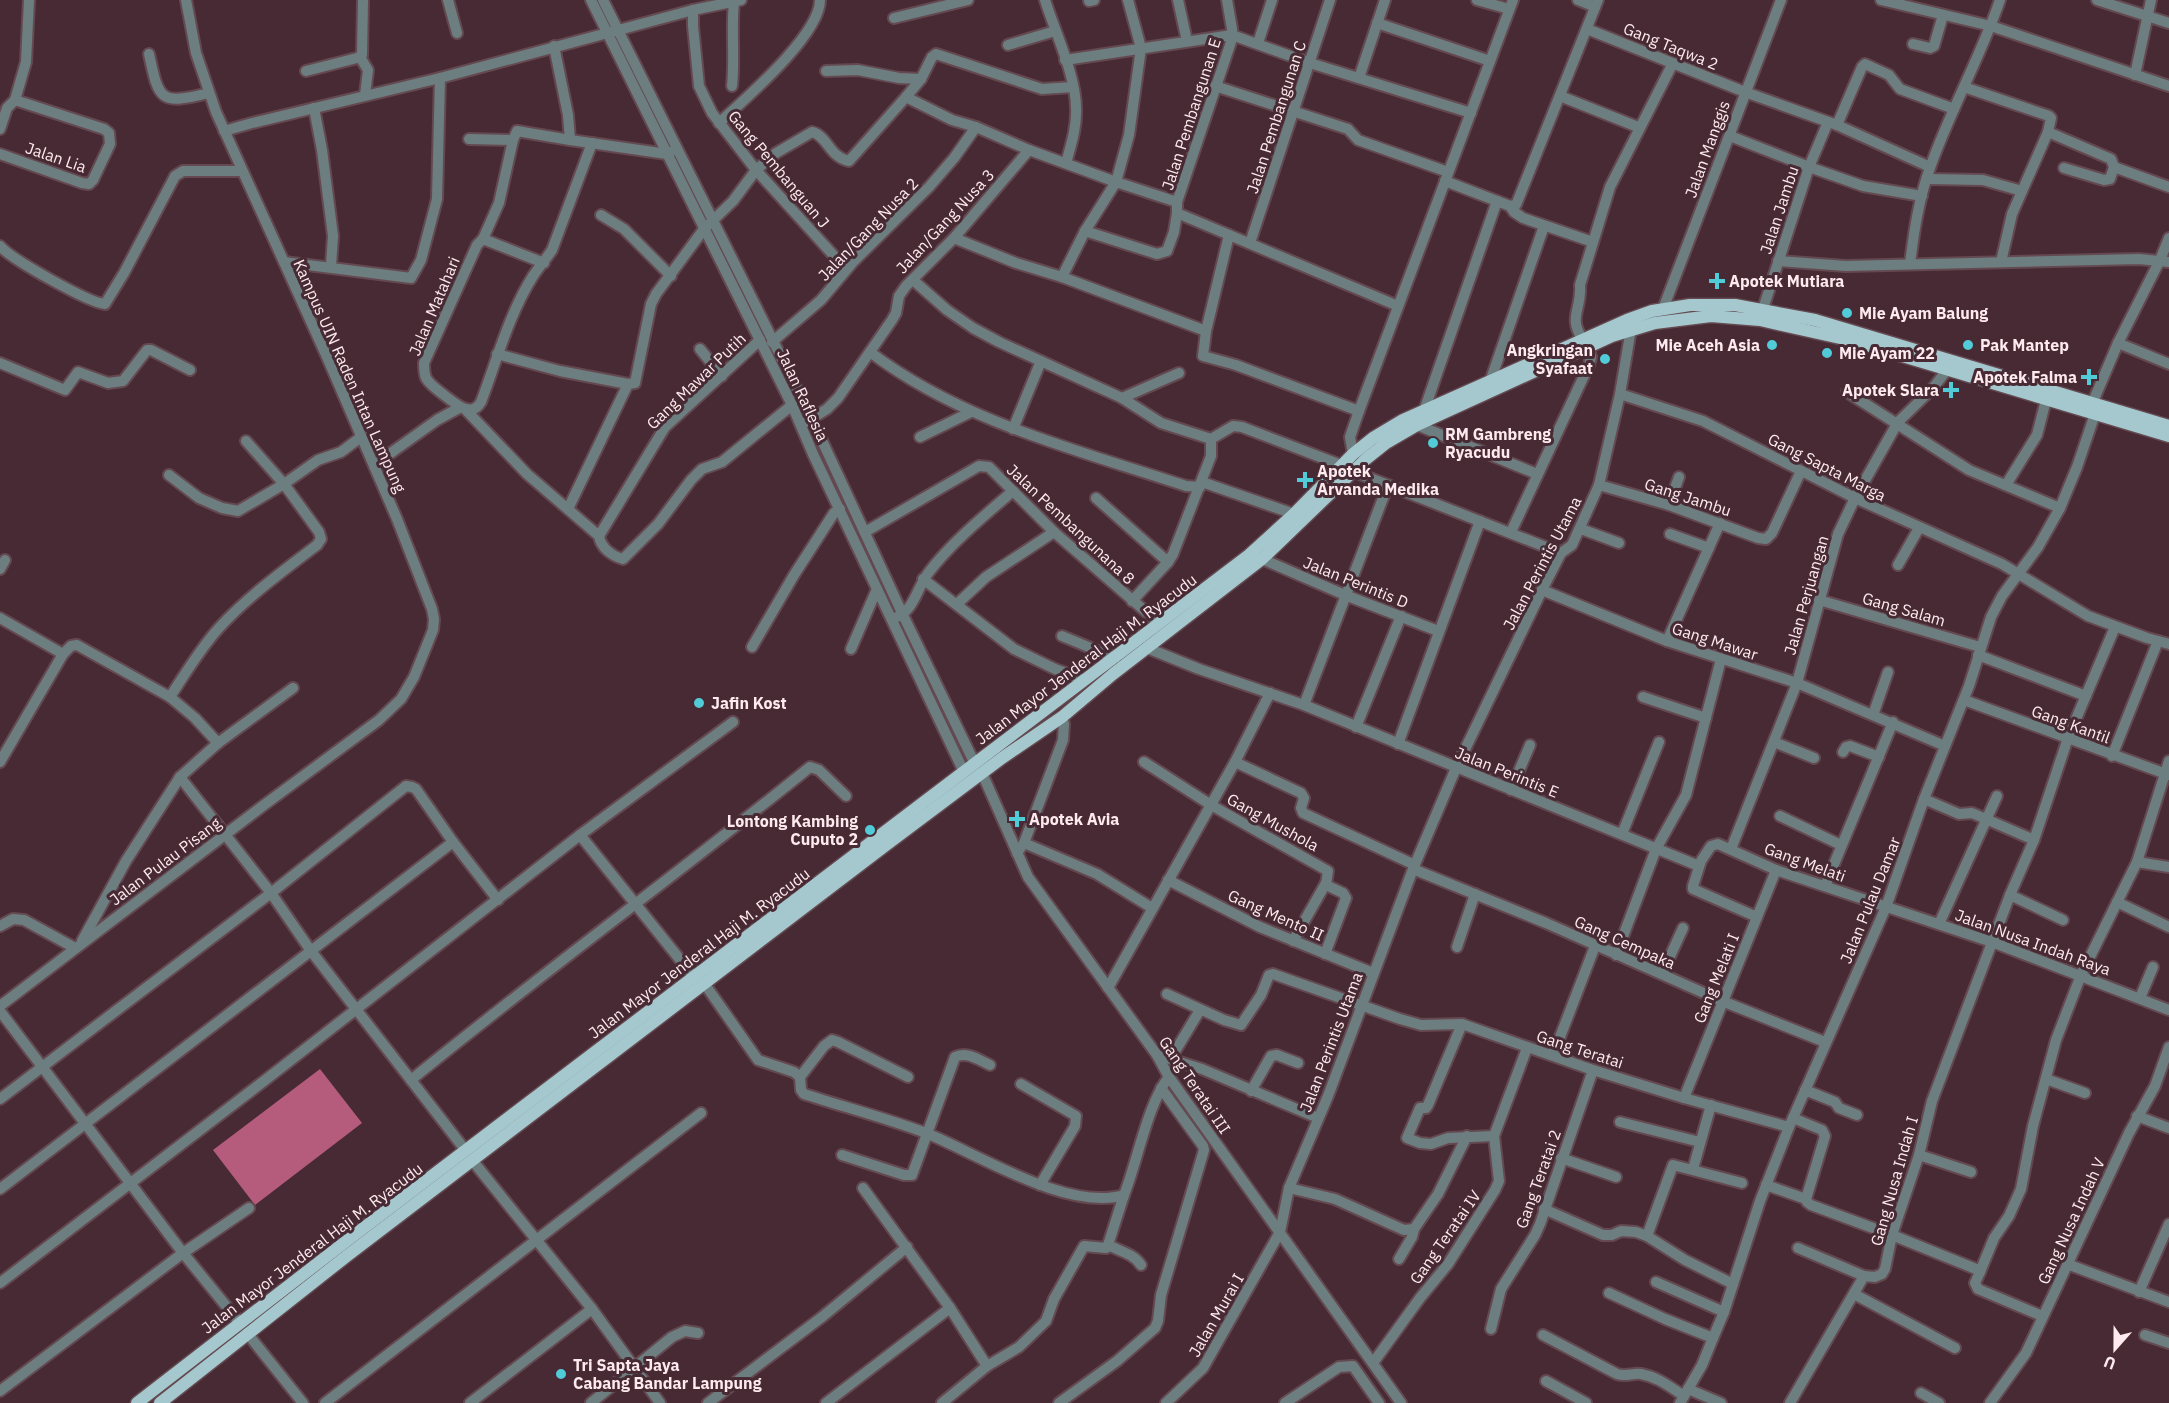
<svg xmlns="http://www.w3.org/2000/svg" width="2169" height="1403" font-family="'IBM Plex Sans',sans-serif">
  <style>
    .water { fill: #b55c7c }
    .lines { fill: none; stroke-linecap: round; stroke-linejoin: round }
    .minor-casing { stroke: #644951; stroke-width: 14 }
    .major-casing { stroke: #644951; stroke-width: 15 }
    .minor { stroke: #6d7e80; stroke-width: 10 }
    .major { stroke: #a4c8cd; stroke-width: 12 }
    .poi-dot { fill: #52cbd8; stroke: #472a33; stroke-width: 2 }
    .labels { text-anchor: middle; stroke-width: 6; stroke-linejoin: round; paint-order: stroke }
    .street-label { font-size: 16px; fill: #feeaef; stroke: #472a33 }
    .poi-label { font-size: 16px; font-weight: bold; fill: #feeaef; stroke: #472a33; text-anchor: start }
  </style>
  <rect width="100%" height="100%" fill="#472a33"/>
  <!-- water -->
  <path class="water" d="M320 1069 362 1123 255 1205 213 1150Z"/>
  <g class="lines">
    <defs>
      <g id="minor">
        <path d="M448 0 457 33"/>
        <path d="M591 0 792 405 813 454 964 772"/>
        <path d="M603 0 812 419 903 615 975 764"/>
        <path d="M1045 0C1055 32 1076 76 1076 108 1077 127 1071 145 1066 163"/>
        <path d="M1128 0 1141 48 1129 135 1116 182 1085 231 1062 277 1206 331"/>
        <path d="M1178 0 1187 41"/>
        <path d="M1477 0 1509 9"/>
        <path d="M1578 0 1595 7"/>
        <path d="M1881 0 1991 26 2169 86"/>
        <path d="M2097 0 2169 23"/>
        <path d="M1089 1 1094 0"/>
        <path d="M693 10V26L699 86 712 113 756 170 846 269"/>
        <path d="M894 18 968 0"/>
        <path d="M1377 23 1490 61"/>
        <path d="M1587 29 1745 92 1837 125 1930 167"/>
        <path d="M1258 43 1272 0"/>
        <path d="M1913 44 1930 48 1934 46 1943 15"/>
        <path d="M1008 45 1055 31"/>
        <path d="M554 46 568 115 570 140"/>
        <path d="M149 54C159 101 160 105 209 93"/>
        <path d="M360 57 368 70 365 95"/>
        <path d="M1065 60 1232 35 1310 63 1471 113"/>
        <path d="M306 71 357 58 362 55 363 0"/>
        <path d="M826 71 858 70 899 78 921 79"/>
        <path d="M2135 75 2151 0"/>
        <path d="M1359 78 1385 0"/>
        <path d="M732 86C735 58 731 30 734 2"/>
        <path d="M1215 86 1348 129 1358 140 1448 172"/>
        <path d="M1964 87 2049 116 2051 118 2048 132 2012 214 2001 262"/>
        <path d="M1560 96 1638 127"/>
        <path d="M906 97 952 120 976 127 1029 150 1116 182 1177 202V213L1398 306"/>
        <path d="M314 108 322 150 333 236 331 266"/>
        <path d="M719 123C745 99 820 35 820 0"/>
        <path d="M1837 125 1862 67 1865 64 1889 75 1900 89 1954 109"/>
        <path d="M0 129 7 108 15 100 26 62 29 0"/>
        <path d="M224 131 252 123 440 78 693 10 741 0"/>
        <path d="M2048 132 2111 159 2114 167 2110 179 2104 180 2064 168"/>
        <path d="M1730 136 1809 167 1863 186 1922 196"/>
        <path d="M469 139 513 140"/>
        <path d="M0 154 82 183 89 184 93 180 110 144 109 133 104 129 15 100"/>
        <path d="M2114 167 2169 187"/>
        <path d="M1927 179 1983 180 2022 191"/>
        <path d="M1445 181 1510 206 1516 205 1598 0"/>
        <path d="M1177 202 1232 39V29L1227 0"/>
        <path d="M1510 206 1514 212 1523 218 1593 242"/>
        <path d="M601 215 624 229 671 276"/>
        <path d="M1085 231 1157 254 1167 251 1174 232 1177 213"/>
        <path d="M1229 235 1206 331 1203 356 1236 365 1359 411"/>
        <path d="M954 238 1016 263 1062 277"/>
        <path d="M483 239 499 203 513 140 517 131 570 140 667 154 671 152"/>
        <path d="M1250 243 1330 0"/>
        <path d="M0 246C11 259 89 303 105 304L124 273 175 176 183 171H242"/>
        <path d="M1778 261 1846 266 2139 259 2169 262"/>
        <path d="M284 262 411 278 421 260 437 199 440 78"/>
        <path d="M544 263 483 239 477 245 424 363C424 369 424 373 426 378 430 385 438 390 444 395 455 403 471 419 481 402 497 360 509 314 533 276 539 267 546 259 552 250L592 143"/>
        <path d="M1910 264C1914 231 1919 197 1931 165 1951 109 1981 56 2000 0"/>
        <path d="M913 280 947 310 973 328 999 342 1122 398 1161 423 1211 439 1233 426 1242 427 1341 465"/>
        <path d="M1663 309 1781 0"/>
        <path d="M1763 309 1809 167 1828 122"/>
        <path d="M1582 338C1568 317 1582 309 1580 285L1610 187 1673 63"/>
        <path d="M772 342 821 300 853 262 929 187 954 158 976 127"/>
        <path d="M2118 343 2169 364"/>
        <path d="M700 349 722 376"/>
        <path d="M870 352C962 422 1078 450 1186 486L1200 487"/>
        <path d="M497 354 560 371 628 384 635 383 651 304 656 294 704 229 733 201 756 170 776 153 812 132C827 135 830 158 849 161L906 97 921 79 932 57 936 54 1042 89 1073 87"/>
        <path d="M0 363 65 390 78 372 108 383 123 381 147 350H151L190 370"/>
        <path d="M1491 379 1544 226"/>
        <path d="M1847 392 1969 470 2060 508"/>
        <path d="M1620 394 1703 421 1855 498 2002 564 2088 616 2147 638 2169 644"/>
        <path d="M1122 398 1179 373"/>
        <path d="M2092 404 2118 343 2160 260 2169 238"/>
        <path d="M1425 408 1497 201"/>
        <path d="M465 409 527 474 599 536C601 548 612 556 623 559L658 524 691 480 702 469 722 462 792 405"/>
        <path d="M806 422 827 409 838 398 892 320 896 313 899 296 906 286 954 238 1029 150"/>
        <path d="M1417 425 1537 474"/>
        <path d="M1013 429 1041 361"/>
        <path d="M920 437 971 412"/>
        <path d="M1353 454 1350 437 1359 411 1513 0"/>
        <path d="M374 465 437 420 459 408"/>
        <path d="M1352 471 1561 553"/>
        <path d="M169 475 199 498 222 508 238 511 284 484 318 460 341 452 361 437"/>
        <path d="M1202 482 1294 514"/>
        <path d="M1599 485 1669 505 1758 538 1766 539 1772 533 1801 471"/>
        <path d="M2006 485 2037 435 2046 400"/>
        <path d="M1096 498 1168 562"/>
        <path d="M1669 505 1679 477"/>
        <path d="M568 509 628 384"/>
        <path d="M1581 529 1619 543"/>
        <path d="M865 532 979 466 989 467 1054 532 1160 624"/>
        <path d="M1511 532 1589 365 1591 357 1588 347"/>
        <path d="M1670 534 1709 548"/>
        <path d="M599 536 665 427 760 340"/>
        <path d="M1262 559 1345 595 1438 631"/>
        <path d="M1898 565 1919 528"/>
        <path d="M0 569 5 560"/>
        <path d="M923 579 1014 649 1055 669 1085 680"/>
        <path d="M1542 590 1667 641 1797 683 1945 746"/>
        <path d="M1819 600 1980 647"/>
        <path d="M1132 601 1168 562 1173 554 1211 456V439"/>
        <path d="M957 604 986 577 1054 532"/>
        <path d="M897 617C915 609 917 587 929 572 951 543 985 515 1013 491"/>
        <path d="M0 618 63 654"/>
        <path d="M1062 636 1115 658"/>
        <path d="M1667 641 1720 523"/>
        <path d="M752 647 794 575 834 513 840 509"/>
        <path d="M1147 648 1199 669 1304 705 1699 866"/>
        <path d="M851 649 877 589"/>
        <path d="M1978 655 2086 696"/>
        <path d="M170 697C185 674 200 649 218 629 247 597 283 571 317 545L321 539 319 532 284 484 246 441"/>
        <path d="M1643 697 1706 718"/>
        <path d="M1964 700 2169 775"/>
        <path d="M1304 705 1388 485"/>
        <path d="M1873 715 1888 672"/>
        <path d="M1356 727 1401 616"/>
        <path d="M1774 742 1814 758"/>
        <path d="M1398 744 1480 521"/>
        <path d="M1843 752 1846 747 1850 746 1879 757"/>
        <path d="M2112 756 2158 641"/>
        <path d="M0 762 63 654 71 646 77 645 170 697 195 718 218 743"/>
        <path d="M1144 762 1211 805 1328 871 1326 885 1343 893 1346 898 1325 954"/>
        <path d="M1235 762 1301 793 1304 798 1301 808 1303 813 1415 865"/>
        <path d="M982 773 1028 877 1157 1055 1169 1077 1401 1403"/>
        <path d="M180 777 271 893 311 951 466 1151"/>
        <path d="M1511 790 1530 745"/>
        <path d="M1924 799 1959 814 1972 813 2034 840"/>
        <path d="M1780 816 1841 845"/>
        <path d="M1622 834 1659 742"/>
        <path d="M580 835 694 977"/>
        <path d="M1024 843 1097 874 1152 908"/>
        <path d="M1731 849 1797 683 1838 534 1855 498 1898 422 1933 388 1947 370"/>
        <path d="M1017 853 1024 843 1063 740 1064 724 1062 717"/>
        <path d="M2137 862 2169 867"/>
        <path d="M1413 869 1546 923 1722 1001 1825 1042"/>
        <path d="M1168 880 1260 927 1373 973"/>
        <path d="M1825 886 1893 722"/>
        <path d="M2010 895 2063 920"/>
        <path d="M2117 902 2169 927"/>
        <path d="M1757 917 1693 889V886L1701 861 1711 846 1718 844 1776 870 1992 942 2169 1010"/>
        <path d="M1939 924 1997 796"/>
        <path d="M0 926 13 919 24 920 75 948"/>
        <path d="M82 941 126 861 180 777 218 743 293 688"/>
        <path d="M1293 941 1326 883"/>
        <path d="M1457 947 1475 894"/>
        <path d="M1616 955 1656 849 1686 795 1721 659"/>
        <path d="M1662 974 1683 928"/>
        <path d="M704 983 758 1060 794 1072 800 1077 801 1090 804 1094C844 1107 886 1118 926 1133 978 1154 1068 1212 1124 1195 1137 1163 1148 1102 1169 1077"/>
        <path d="M1108 988 1235 762 1270 693"/>
        <path d="M1167 994 1224 1020 1241 1025 1261 995 1269 975 1273 974 1400 1019 1421 1025 1462 1024 1593 1070 1684 1098 1789 1127"/>
        <path d="M2140 998 2153 967"/>
        <path d="M0 1006 264 805 379 720 401 699 414 677 433 630 434 619 432 609 397 519 327 357 216 112 196 53 186 0"/>
        <path d="M0 1011 183 1253 240 1323"/>
        <path d="M1462 1024 1428 1105 1426 1108H1420L1407 1138 1420 1143 1431 1144 1448 1138 1494 1136"/>
        <path d="M1157 1055 1202 1069 1318 1118"/>
        <path d="M1551 1055 1560 1037 1595 946"/>
        <path d="M1171 1058 1200 1010"/>
        <path d="M800 1077 824 1046 832 1040 838 1042 908 1077"/>
        <path d="M2046 1079 2085 1093"/>
        <path d="M411 1080C542 973 679 873 810 767L819 770 846 796"/>
        <path d="M1021 1084 1076 1116 1075 1126 1040 1185"/>
        <path d="M1805 1090 1835 1102 1839 1108 1857 1115"/>
        <path d="M1251 1091 1271 1056 1277 1055 1298 1063"/>
        <path d="M1684 1098 1776 870"/>
        <path d="M0 1099 271 893 406 786 412 787 416 789 453 842 498 900"/>
        <path d="M2137 1116 2169 1128"/>
        <path d="M1793 1118 1822 1130 1825 1136 1806 1199"/>
        <path d="M1620 1122 1700 1142"/>
        <path d="M842 1155 904 1175H912L955 1057C967 1051 979 1060 990 1065"/>
        <path d="M1919 1155 1971 1172"/>
        <path d="M1561 1158 1616 1177"/>
        <path d="M472 1160 592 1309 660 1403"/>
        <path d="M1693 1169 1711 1105"/>
        <path d="M1766 1185 1806 1199 1807 1202 1811 1205 1892 1235 1976 1269 1980 1272 1975 1283 1978 1289 2042 1316"/>
        <path d="M863 1188 950 1308"/>
        <path d="M1289 1188 1335 1199 1404 1230 1414 1229"/>
        <path d="M0 1189 453 842"/>
        <path d="M1544 1209 1603 1235H1612L1621 1231 1636 1232 1647 1236 1685 1260 1733 1284"/>
        <path d="M1647 1236 1673 1165 1742 1183"/>
        <path d="M1108 1245 1124 1195"/>
        <path d="M1798 1248 1864 1276"/>
        <path d="M1399 1259 1412 1237 1414 1229 1438 1194 1467 1136"/>
        <path d="M2067 1264 2169 1302"/>
        <path d="M1980 1272 1994 1238 2009 1216 2021 1189 2033 1126 2056 1040 2081 975 2137 862 2169 761"/>
        <path d="M1656 1282 1724 1312"/>
        <path d="M0 1283 264 1081 580 835 733 722"/>
        <path d="M2139 1292 2169 1224"/>
        <path d="M1609 1293 1665 1319 1713 1338"/>
        <path d="M1854 1294 1955 1348"/>
        <path d="M1491 1329 1501 1289 1535 1235 1540 1224 1593 1070"/>
        <path d="M247 1333 303 1403"/>
        <path d="M1543 1335 1617 1374C1626 1377 1632 1373 1641 1374 1658 1377 1670 1387 1684 1396"/>
        <path d="M2145 1335 2169 1343"/>
        <path d="M1373 1363 1420 1298 1448 1264 1495 1190 1499 1181 1494 1136 1527 1048"/>
        <path d="M1546 1381 1586 1403"/>
        <path d="M1688 1389 1721 1403"/>
        <path d="M0 1391 183 1253 249 1208"/>
        <path d="M1921 1393 1939 1403"/>
        <path d="M325 1403 701 1113"/>
        <path d="M470 1403 592 1309"/>
        <path d="M591 1403 672 1337 685 1331 698 1333"/>
        <path d="M708 1403 822 1317 907 1247"/>
        <path d="M826 1403 950 1308 987 1366"/>
        <path d="M942 1403 987 1366 1019 1347 1046 1321 1054 1299 1084 1246 1106 1248 1108 1245C1120 1251 1134 1254 1141 1265"/>
        <path d="M1059 1403 1117 1361 1155 1328 1158 1321 1161 1295 1204 1150 1203 1146 1161 1088"/>
        <path d="M1166 1403 1203 1368 1280 1232 1289 1188 1328 1096 1413 869 1456 768 1542 590 1561 553 1572 545 1599 485 1620 394 1631 329"/>
        <path d="M1285 1403 1339 1367 1353 1366 1379 1403"/>
        <path d="M1680 1403 1702 1365 1713 1338 1724 1312 1760 1201 1789 1127 1886 907 1924 799 1969 686 1991 617 2002 596 2038 547 2060 508 2077 467 2095 414"/>
        <path d="M1790 1403 1864 1276 1875 1277 1882 1274 1885 1269 1892 1235 1919 1155 1932 1101 2010 895 2034 840 2068 738 2115 627"/>
        <path d="M1990 1403 2026 1353 2129 1133 2155 1086 2169 1047"/>
      </g>
      <g id="major">
        <path d="M137 1403 349 1239 1249 555 1294 514 1353 454 1373 438 1403 420 1627 320 1652 311 1690 305H1735L1815 320 2169 426"/>
        <path d="M160 1403 348 1255 886 845 1002 758 1062 717 1113 674 1262 559 1366 459 1386 443 1417 425 1612 336 1655 323 1711 316 1760 320 1849 340 2169 436"/>
      </g>
    </defs>
    <!-- minor casing -->
    <use href="#minor" class="minor-casing"/>
    <!-- major casing -->
    <use href="#major" class="major-casing"/>
    <!-- minor -->
    <use href="#minor" class="minor"/>
    <!-- major -->
    <use href="#major" class="major"/>
  </g>
  <!-- markers -->
  <g class="poi-dot">
    <path d="M1714 272h6v6h6v6h-6v6h-6v-6h-6v-6h6z"/>
    <circle cx="1847" cy="313" r="6"/>
    <circle cx="1772" cy="345" r="6"/>
    <circle cx="1968" cy="345" r="6"/>
    <circle cx="1827" cy="353" r="6"/>
    <circle cx="1605" cy="359" r="6"/>
    <path d="M2086 368h6v6h6v6h-6v6h-6v-6h-6v-6h6z"/>
    <path d="M1948 381h6v6h6v6h-6v6h-6v-6h-6v-6h6z"/>
    <circle cx="1433" cy="443" r="6"/>
    <path d="M1302 471h6v6h6v6h-6v6h-6v-6h-6v-6h6z"/>
    <circle cx="699" cy="703" r="6"/>
    <path d="M1014 810h6v6h6v6h-6v6h-6v-6h-6v-6h6z"/>
    <circle cx="870" cy="830" r="6"/>
    <circle cx="561" cy="1374" r="6"/>
  </g>
  <g class="labels">
    <!-- street labels -->
    <g class="street-label">
      <text transform="translate(1671 46) rotate(22)" y="6">Gang Taqwa 2</text>
      <text transform="translate(1191 114) rotate(-72)" y="6">Jalan Pembangunan E</text>
      <text transform="translate(1276 117) rotate(-72)" y="6">Jalan Pembangunan C</text>
      <text transform="translate(1707 149) rotate(-70)" y="6">Jalan Manggis</text>
      <text transform="translate(56 157) rotate(19)" y="6">Jalan Lia</text>
      <text transform="translate(779 169) rotate(50)" y="6">Gang Pembanguan J</text>
      <text transform="translate(1779 210) rotate(-72)" y="6">Jalan Jambu</text>
      <text transform="translate(945 221) rotate(-47)" y="6">Jalan/Gang Nusa 3</text>
      <text transform="translate(868 229) rotate(-46)" y="6">Jalan/Gang Nusa 2</text>
      <text transform="translate(434 306) rotate(-67)" y="6">Jalan Matahari</text>
      <text transform="translate(350 376) rotate(66)" y="6">Kampus UIN Raden Intan Lampung</text>
      <text transform="translate(696 381) rotate(-44)" y="6">Gang Mawar Putih</text>
      <text transform="translate(803 395) rotate(65)" y="6">Jalan Raflesia</text>
      <text transform="translate(1827 467) rotate(27)" y="6">Gang Sapta Marga</text>
      <text transform="translate(1688 497) rotate(18)" y="6">Gang Jambu</text>
      <text transform="translate(1071 524) rotate(43)" y="6">Jalan Pembangunana 8</text>
      <text transform="translate(1542 563) rotate(-62)" y="6">Jalan Perintis Utama</text>
      <text transform="translate(1356 582) rotate(22)" y="6">Jalan Perintis D</text>
      <text transform="translate(1806 595) rotate(-74)" y="6">Jalan Perjuangan</text>
      <text transform="translate(1904 609) rotate(16)" y="6">Gang Salam</text>
      <text transform="translate(1715 641) rotate(18)" y="6">Gang Mawar</text>
      <text transform="translate(1086 659) rotate(-37)" y="6">Jalan Mayor Jenderal Haji M. Ryacudu</text>
      <text transform="translate(2071 724) rotate(20)" y="6">Gang Kantil</text>
      <text transform="translate(1507 772) rotate(22)" y="6">Jalan Perintis E</text>
      <text transform="translate(1273 822) rotate(29)" y="6">Gang Mushola</text>
      <text transform="translate(165 861) rotate(-37)" y="6">Jalan Pulau Pisang</text>
      <text transform="translate(1805 862) rotate(20)" y="6">Gang Melati</text>
      <text transform="translate(1870 900) rotate(-68)" y="6">Jalan Pulau Damar</text>
      <text transform="translate(1276 915) rotate(24)" y="6">Gang Mento II</text>
      <text transform="translate(1625 942) rotate(24)" y="6">Gang Cempaka</text>
      <text transform="translate(2033 942) rotate(20)" y="6">Jalan Nusa Indah Raya</text>
      <text transform="translate(699 953) rotate(-37)" y="6">Jalan Mayor Jenderal Haji M. Ryacudu</text>
      <text transform="translate(1716 978) rotate(-68)" y="6">Gang Melati I</text>
      <text transform="translate(1331 1042) rotate(-69)" y="6">Jalan Perintis Utama</text>
      <text transform="translate(1580 1049) rotate(18)" y="6">Gang Teratai</text>
      <text transform="translate(1195 1085) rotate(56)" y="6">Gang Teratai III</text>
      <text transform="translate(1538 1179) rotate(-70)" y="6">Gang Teratai 2</text>
      <text transform="translate(1894 1181) rotate(-74)" y="6">Gang Nusa Indah I</text>
      <text transform="translate(2071 1221) rotate(-65)" y="6">Gang Nusa Indah V</text>
      <text transform="translate(1445 1237) rotate(-55)" y="6">Gang Teratai IV</text>
      <text transform="translate(312 1248) rotate(-37)" y="6">Jalan Mayor Jenderal Haji M. Ryacudu</text>
      <text transform="translate(1216 1315) rotate(-60)" y="6">Jalan Murai I</text>
    </g>
    <!-- poi labels -->
    <g class="poi-label">
      <text x="1729" y="287">Apotek Mutiara</text>
      <text x="1859" y="319">Mie Ayam Balung</text>
      <text x="1760" y="351" text-anchor="end">Mie Aceh Asia</text>
      <text x="1980" y="351">Pak Mantep</text>
      <text x="1593" y="356" text-anchor="end">Angkringan<tspan x="1593" dy="18">Syafaat</tspan></text>
      <text x="1839" y="359">Mie Ayam 22</text>
      <text x="2077" y="383" text-anchor="end">Apotek Falma</text>
      <text x="1939" y="396" text-anchor="end">Apotek Slara</text>
      <text x="1445" y="440">RM Gambreng<tspan x="1445" dy="18">Ryacudu</tspan></text>
      <text x="1317" y="477">Apotek<tspan x="1317" dy="18">Arvanda Medika</tspan></text>
      <text x="711" y="709">Jafin Kost</text>
      <text x="1029" y="825">Apotek Avia</text>
      <text x="858" y="827" text-anchor="end">Lontong Kambing<tspan x="858" dy="18">Cuputo 2</tspan></text>
      <text x="573" y="1371">Tri Sapta Jaya<tspan x="573" dy="18">Cabang Bandar Lampung</tspan></text>
    </g>
  </g>
  <!-- north arrow -->
  <g transform="translate(2115 1349) rotate(201)" stroke="#472a33" stroke-width="4.5" paint-order="stroke">
  <path d="M0-4.5L10 22L0 15L-10 22Z" fill="#feeaef"/>
  <text y="-9" font-size="16" font-weight="bold" text-anchor="middle" fill="#feeaef">U</text>
  </g>
</svg>
